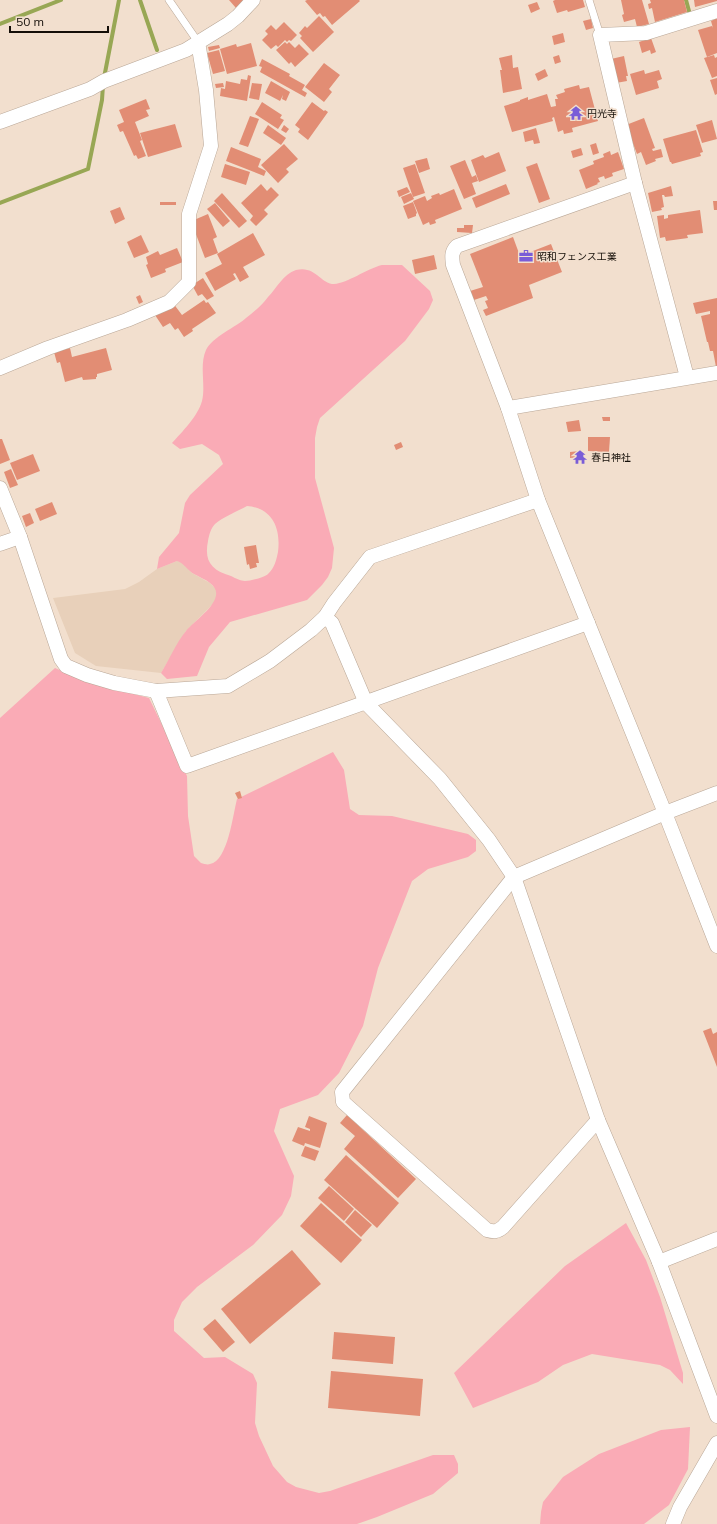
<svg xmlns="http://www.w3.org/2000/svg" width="717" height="1524" font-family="Mulish,'Noto Sans JP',sans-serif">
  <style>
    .built { fill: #e8d0ba }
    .green { fill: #faabb6; fill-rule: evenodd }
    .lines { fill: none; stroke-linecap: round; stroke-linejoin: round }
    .stream { stroke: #98a754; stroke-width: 4 }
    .building { fill: #e28d74 }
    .service-casing { stroke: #b9a797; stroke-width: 8 }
    .minor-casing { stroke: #b9a797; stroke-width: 15 }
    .service { stroke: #fff; stroke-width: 7 }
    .minor { stroke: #fff; stroke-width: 14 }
    .labels { text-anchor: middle; stroke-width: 3; stroke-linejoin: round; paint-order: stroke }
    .poi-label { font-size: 10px; fill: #140e08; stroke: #f2dfce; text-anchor: start }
  </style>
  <rect width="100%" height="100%" fill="#f2dfce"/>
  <!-- built -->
  <path class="built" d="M177 561 182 562 192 573 210 583 216 589 217 594 215 602 186 631 161 673 96 666 75 653 53 598 125 589 139 582 157 569Z"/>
  <!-- green -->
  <g class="green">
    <path d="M382 265H402L430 291 433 300 429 309 405 341 320 418 317 427 315 438V478L334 548 332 568 328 577 322 585 307 600 230 622 209 647 197 676 167 679 161 673C169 660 176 643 186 631 196 619 230 598 210 583 205 579 199 577 194 574 187 570 184 563 177 561L157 569 159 557 179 533 185 503 190 495 223 464 219 455 202 444 180 449 172 443C182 432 198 416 202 401 206 385 199 366 206 350 212 337 236 327 246 318 254 312 262 305 268 297 277 288 283 274 296 270 315 265 321 284 334 284 348 283 366 269 382 265ZM247 506C273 508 281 529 278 552 276 561 275 567 268 574 265 577 251 581 245 581 241 581 235 578 231 576 211 570 204 561 208 541 209 535 211 528 215 524 223 517 238 511 247 506Z"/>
    <path d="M55 668 88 682 149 698 187 776 188 816 194 856 201 863C204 864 208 865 210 864 228 861 233 814 237 799L333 752 344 770 350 809 359 815 392 816 468 834 476 840V851L468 857 428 869 412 881 378 968 363 1026 339 1073 318 1095 280 1109 274 1131 294 1176 291 1196 282 1215 253 1245 197 1287 182 1302 174 1320V1331L204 1358 225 1357 253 1374 257 1383 255 1423 259 1436 273 1466 287 1482 296 1487 319 1493 330 1491 433 1455H454L458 1464V1473L433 1494 377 1517 357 1524H0V718Z"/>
    <path d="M626 1223 646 1260 660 1297 683 1373V1384L670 1370 660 1365 592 1354 563 1365 538 1382 473 1408 454 1373 565 1266Z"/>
    <path d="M690 1427 688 1469 669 1505 644 1524H540L541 1512 543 1502 563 1477 599 1454 661 1430Z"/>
  </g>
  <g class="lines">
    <!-- stream -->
    <g class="stream">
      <path d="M140 0 157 50"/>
      <path d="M686 0 689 11"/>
      <path d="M0 24 61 0"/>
      <path d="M104 78 119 0"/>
      <path d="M0 203 88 169 102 100 103 85"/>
    </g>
  </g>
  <!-- building -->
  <g class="building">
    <path d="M229 0H245L236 8Z"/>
    <path d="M307 0H359L360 1 332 25 325 16 323 17 320 13 317 15 305 1Z"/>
    <path d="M555 0H583L585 7 568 12 567 10 557 13 553 1Z"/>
    <path d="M621 0H642L649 24 637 27 635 19 624 22 622 15 624 14Z"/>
    <path d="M650 0H684L687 12 655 22 652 8 649 9 648 4 651 3Z"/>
    <path d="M694 0H717V1L695 7Z"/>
    <path d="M537 2 540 9 531 13 528 5Z"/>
    <path d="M319 16 334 32 313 52 300 38 302 36 299 33 305 26 307 28Z"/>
    <path d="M717 18V53L707 57 698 30 712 26 713 28 711 21Z"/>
    <path d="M591 19 593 28 586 30 583 21Z"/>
    <path d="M284 22 297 35 291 41 289 40 287 42 285 40 278 47 276 45 271 49 262 40 268 34 265 31 271 25 276 30Z"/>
    <path d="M563 33 565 42 554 45 552 36Z"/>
    <path d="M651 38 656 52 651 54 650 50 642 53 639 42Z"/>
    <path d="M285 42 287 44 289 42 295 48 299 44 309 54 295 67 291 62 289 64 276 50Z"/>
    <path d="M251 43 257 66 227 74 220 49 236 44 237 47Z"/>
    <path d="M219 45 220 48 209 51 208 47Z"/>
    <path d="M219 50 225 71 213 74 207 53Z"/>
    <path d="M512 55 513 68 518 67 522 89 503 93 500 70H502L499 58Z"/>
    <path d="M559 55 561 62 555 64 553 57Z"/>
    <path d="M714 55 715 58 717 57V76L712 78 704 58Z"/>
    <path d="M624 56 628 76H626L627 81 616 83 611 59Z"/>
    <path d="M262 59 290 74 289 76 305 85 302 90 307 93 305 97 260 72 262 67 259 66Z"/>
    <path d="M324 63 340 75 329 89 332 92 324 102 305 87Z"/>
    <path d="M545 69 548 76 538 81 535 74Z"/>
    <path d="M644 70 645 74 659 70 662 79 657 81 659 88 636 95 630 74Z"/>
    <path d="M248 75 251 76 247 101 220 96 221 88 225 89 226 81 240 84 241 79 247 80Z"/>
    <path d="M717 78V94L715 95 710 80Z"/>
    <path d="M271 81 290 92 286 101 282 99 283 95 280 101 265 93Z"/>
    <path d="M223 83 224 87 216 88 215 84Z"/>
    <path d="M252 83 262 84 259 100 249 98Z"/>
    <path d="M579 85 580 89 589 87 598 121 572 128 573 132 564 134 563 130 558 132 554 117 552 118 553 121 512 132 504 106 520 101V100L528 97V100L547 94 551 107 556 106 555 99H558L556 95 565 92 564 89Z"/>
    <path d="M146 99 150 109 146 110 149 116 135 122 142 140 140 141 146 156 138 159 136 155 134 156 123 131 120 132 117 125 124 122 119 110Z"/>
    <path d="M262 102 282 115 280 118 284 120 278 129 255 114Z"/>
    <path d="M312 102 324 111 325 110 328 112 308 140 298 132 300 129 295 125Z"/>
    <path d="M250 116 259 119 248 147 239 144Z"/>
    <path d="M644 118 655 148 652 149 653 151 661 149 663 157 655 159 656 161 646 165 641 152 637 154 626 125Z"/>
    <path d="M712 120 717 139 702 143 696 125Z"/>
    <path d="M175 124 182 147 148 157 140 133Z"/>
    <path d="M268 125 286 138 281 145 263 133Z"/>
    <path d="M284 125 289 129 286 133 281 130Z"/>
    <path d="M536 128 540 143 534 144 533 140 525 142 523 132Z"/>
    <path d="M696 130 703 152 700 153 701 156 672 164 671 162H670L663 139Z"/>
    <path d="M596 143 599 153 593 155 590 145Z"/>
    <path d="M284 144 298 159 286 169 289 172 278 183 261 165Z"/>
    <path d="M231 147 261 159 258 167 266 171 264 176 226 161Z"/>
    <path d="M581 148 583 155 573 158 571 151Z"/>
    <path d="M610 151 611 155 618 152 624 169 612 173 613 176 605 179 604 176 598 178 600 182 597 183 598 184 586 189 579 170 594 164 593 161 604 157 603 154Z"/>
    <path d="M499 152 506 171 479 182 471 160 483 155 485 158Z"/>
    <path d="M427 158 430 169 419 173 415 161Z"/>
    <path d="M465 160 472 177 476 175 478 181 472 183 476 194 464 199 450 166Z"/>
    <path d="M537 163 550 199 539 203 526 167Z"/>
    <path d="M225 164 250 172 246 185 221 177Z"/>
    <path d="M415 164 425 193 413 197 403 168Z"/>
    <path d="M261 184 267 191 271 187 279 195 264 210 268 214 256 226 250 220 253 216 241 203Z"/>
    <path d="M506 184 510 194 476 208 472 198Z"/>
    <path d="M671 186 673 196 665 197 664 195H662L664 207 661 208 662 210 652 212 648 193Z"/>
    <path d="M407 187 410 192 399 197 397 191Z"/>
    <path d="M454 189 462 209 435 220 436 223 430 225 429 222 423 225 413 201 425 196 427 201 432 198 431 196 439 193 440 195Z"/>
    <path d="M222 193 247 221 239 228 214 201Z"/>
    <path d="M411 193 414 199 404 204 401 197Z"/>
    <path d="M713 201H717V210H714Z"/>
    <rect x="160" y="202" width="16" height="3"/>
    <path d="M413 202 417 213 416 214V216L408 219 403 206Z"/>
    <path d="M215 203 230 221 223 227 207 209Z"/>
    <path d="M120 207 125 219 115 224 110 211Z"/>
    <path d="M700 210 703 233 687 235 688 238 666 241 665 237 660 238 657 216 664 215V219L668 218V215Z"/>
    <path d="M208 214 217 237 213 239 218 253 205 258 194 229 196 228 194 220Z"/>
    <path d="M464 225H473L472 233 457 232V228H464Z"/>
    <path d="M253 233 265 255 243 267 249 277 240 282 235 273 233 274 236 279 215 291 205 273 222 264 217 254Z"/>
    <path d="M141 235 149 252 134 258 127 242Z"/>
    <path d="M513 237 520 256 551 244 562 272 529 285 533 298 486 316 483 310 488 308 485 301 488 300 486 296 474 300 470 291 483 287 470 254Z"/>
    <path d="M177 248 183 262 165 269 166 272 151 278 146 265 148 264 146 257 158 251 160 255Z"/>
    <path d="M434 255 437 269 415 274 412 260Z"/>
    <path d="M203 278 214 296 207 300 202 294 198 296 192 285Z"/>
    <path d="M140 295 143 302 139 304 136 297Z"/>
    <path d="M717 298V367H716L713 351H710L708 342H707L701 316 710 314V311L696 314 693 303Z"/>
    <path d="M204 300 206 303 208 302 216 313 192 329 193 331 184 337 178 328 175 330 170 323 163 327 155 315 173 303 182 315Z"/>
    <path d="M70 348 72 357 106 348 112 370 97 374V377H96V379L83 380 82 377 65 382 60 362 57 363 54 352Z"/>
    <path d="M602 417H610V421H603Z"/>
    <path d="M579 420 581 431 568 432 566 422Z"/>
    <path d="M588 437H610L609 452 588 451Z"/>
    <path d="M0 439H2L10 460 0 464Z"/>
    <path d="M401 442 403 447 396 450 394 445Z"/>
    <path d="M580 451V457L570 458V452Z"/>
    <path d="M33 454 40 471 17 480 10 463Z"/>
    <path d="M11 469 18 485 10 488 4 472Z"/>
    <path d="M52 502 57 514 40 521 35 509Z"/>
    <path d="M30 513 34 523 26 527 22 516Z"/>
    <path d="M256 545 259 563H256L257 567 250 569 249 564 247 565 244 547Z"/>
    <path d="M240 791 242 798 238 799 235 793Z"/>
    <path d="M711 1028 713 1034 717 1032V1067L703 1031Z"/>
    <path d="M347 1115 416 1179 398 1198 344 1149 355 1136 340 1123Z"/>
    <path d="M309 1116 327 1123 320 1148 305 1143 304 1146 292 1141 298 1127 310 1131V1129L305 1127Z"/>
    <path d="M305 1146 319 1151 315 1161 301 1156Z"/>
    <path d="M346 1155 399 1203 377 1228 324 1180Z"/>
    <path d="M329 1186 354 1209 344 1221 318 1198Z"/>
    <path d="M321 1203 362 1240 341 1263 300 1226Z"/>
    <path d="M355 1210 372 1225 361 1237 345 1222Z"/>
    <path d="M292 1250 321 1284 250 1344 221 1309Z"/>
    <path d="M215 1319 235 1342 223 1352 203 1329Z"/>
    <path d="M334 1332 395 1337 393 1364 332 1359Z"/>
    <path d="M331 1371 423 1379 420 1416 328 1408Z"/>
  </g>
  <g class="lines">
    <defs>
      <g id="service">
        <path d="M169 0 198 42"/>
        <path d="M589 0 600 35"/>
      </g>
      <g id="minor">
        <path d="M0 122 90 89 104 81 186 50 228 24 238 16 253 0"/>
        <path d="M635 183 457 246C451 252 452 257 453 265L508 408 538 500 665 813 717 946"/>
        <path d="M0 368 48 348 127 320 169 302 189 282V214L211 146 206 90 198 42"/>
        <path d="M687 377 635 183 600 35 646 33 717 11"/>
        <path d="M508 408 717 373"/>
        <path d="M0 488 20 537 61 659 66 666 87 675 114 683 156 691 228 686 270 661 311 630 325 617 334 603 370 557 538 500"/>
        <path d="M0 544 20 537"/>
        <path d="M325 617 332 623 366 703 440 779 489 840 514 877 598 1120 659 1262 717 1416"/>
        <path d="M156 691 187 766 588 623"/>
        <path d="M598 1120 503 1227C497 1232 494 1232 487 1230L343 1102 342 1092 514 877 665 813 717 793"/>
        <path d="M659 1262 717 1239"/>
        <path d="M673 1524 680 1507 717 1443"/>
      </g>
    </defs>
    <!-- service casing -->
    <use href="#service" class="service-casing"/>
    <!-- minor casing -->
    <use href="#minor" class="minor-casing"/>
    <!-- service -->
    <use href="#service" class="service"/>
    <!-- minor -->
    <use href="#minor" class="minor"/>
  </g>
  <!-- icons -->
  <defs>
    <symbol id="temple-bare" viewBox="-9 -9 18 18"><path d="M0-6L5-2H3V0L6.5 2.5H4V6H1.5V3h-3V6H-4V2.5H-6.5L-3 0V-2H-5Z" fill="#7a5dd7" stroke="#f2dfce" stroke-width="2.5" paint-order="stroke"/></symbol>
    <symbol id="office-bare" viewBox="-9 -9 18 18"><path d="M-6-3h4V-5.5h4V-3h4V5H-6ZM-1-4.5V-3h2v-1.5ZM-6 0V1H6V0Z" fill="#7a5dd7" stroke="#f2dfce" stroke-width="2.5" paint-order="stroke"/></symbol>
  </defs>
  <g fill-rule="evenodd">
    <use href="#temple-bare" x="566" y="103" width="20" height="20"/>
    <use href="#office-bare" x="516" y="246" width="20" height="20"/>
    <use href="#temple-bare" x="570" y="447" width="20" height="20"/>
  </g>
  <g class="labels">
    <!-- poi labels -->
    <g class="poi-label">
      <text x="587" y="117">円光寺</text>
      <text x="537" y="260">昭和フェンス工業</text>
      <text x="591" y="461">春日神社</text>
    </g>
  </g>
  <!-- scale -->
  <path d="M10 26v6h98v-6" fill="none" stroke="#140e08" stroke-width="2"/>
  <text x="16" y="26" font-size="12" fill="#140e08" stroke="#f2dfce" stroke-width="3" paint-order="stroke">50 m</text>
</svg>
